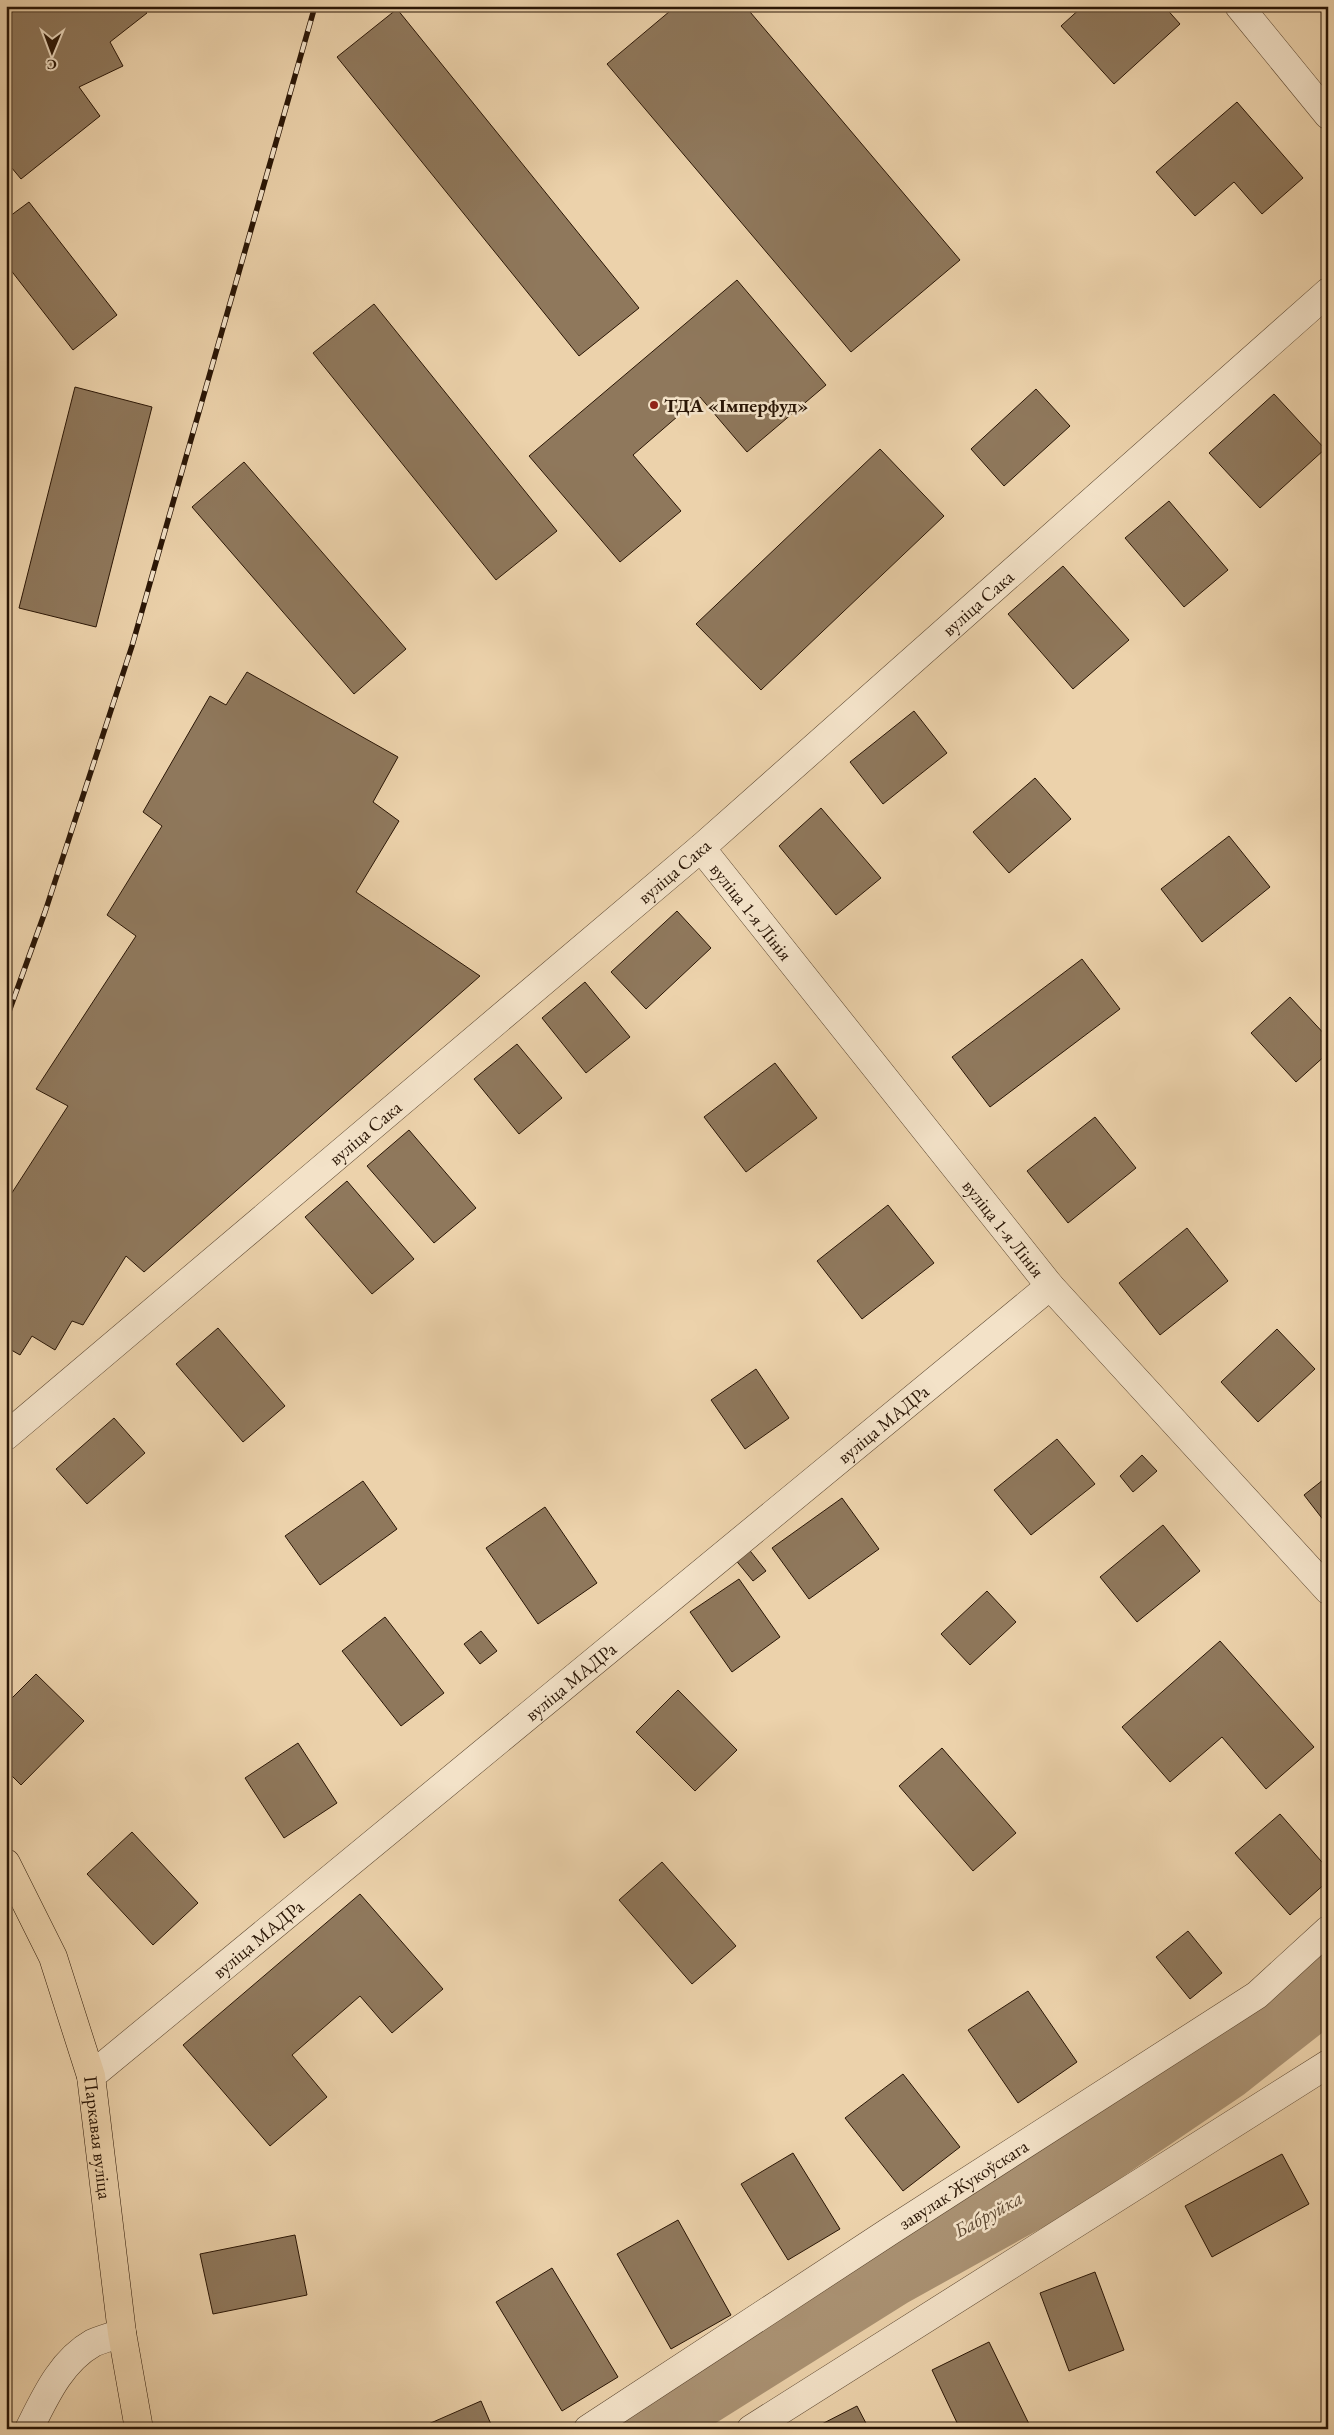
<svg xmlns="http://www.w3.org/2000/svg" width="1334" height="2435" font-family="'EB Garamond',serif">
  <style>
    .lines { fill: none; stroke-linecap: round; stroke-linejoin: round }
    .river { stroke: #aa9273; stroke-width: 76 }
    .building { fill: #8f785c; stroke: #2a1606 }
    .minor-casing { stroke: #5a452f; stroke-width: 29 }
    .major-casing { stroke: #2a1606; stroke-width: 29 }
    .minor { stroke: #f3e2c8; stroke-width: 28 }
    .major { stroke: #ecd2ab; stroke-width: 28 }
    .rail-casing { stroke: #2a1606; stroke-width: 5.5 }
    .rail { stroke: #f3e2c8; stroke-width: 4; stroke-dasharray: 11; stroke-linecap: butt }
    .poi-dot { fill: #8f2418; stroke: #f3e2c8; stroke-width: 2 }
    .labels { text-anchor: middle; stroke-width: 5; stroke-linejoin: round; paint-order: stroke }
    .poi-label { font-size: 19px; font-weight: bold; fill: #2a1606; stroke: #f3e2c8; text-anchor: start }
    .street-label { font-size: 19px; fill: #2a1606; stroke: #f3e2c8 }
    .water-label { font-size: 20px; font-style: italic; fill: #5d4832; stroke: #f3e2c8 }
  </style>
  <rect width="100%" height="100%" fill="#ecd2ab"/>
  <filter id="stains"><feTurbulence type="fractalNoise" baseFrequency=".004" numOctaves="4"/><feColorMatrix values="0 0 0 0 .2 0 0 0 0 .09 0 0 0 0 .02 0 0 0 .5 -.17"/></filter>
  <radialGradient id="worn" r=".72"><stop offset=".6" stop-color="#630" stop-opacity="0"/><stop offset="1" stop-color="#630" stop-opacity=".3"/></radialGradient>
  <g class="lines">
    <!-- river -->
    <path class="river" d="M635 2429 888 2270 1050 2180 1221 2064 1328 1980"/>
  </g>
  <!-- building -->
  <g class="building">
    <path d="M9 6H140L147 13 110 42 123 66 79 87 100 116 21 179 6 161V9Z"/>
    <path d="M676 6H745L960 260 851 352 607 64Z"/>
    <path d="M1083 6H1164L1180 24 1114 84 1061 26Z"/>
    <path d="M397 9 639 308 579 356 337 57Z"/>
    <path d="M1237 102 1303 178 1262 214 1234 182 1195 216 1156 172Z"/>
    <path d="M29 202 117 315 73 350 6 264V219Z"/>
    <path d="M737 280 826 385 747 452 700 397 633 455 681 511 620 562 529 456Z"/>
    <path d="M374 304 557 531 496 580 313 353Z"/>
    <path d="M75 387 152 407 96 627 19 608Z"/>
    <path d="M1036 389 1070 426 1004 486 971 449Z"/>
    <path d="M1274 394 1325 449 1260 508 1209 453Z"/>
    <path d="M880 449 944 516 761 690 696 624Z"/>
    <path d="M244 462 406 649 354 694 192 507Z"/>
    <path d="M1169 501 1228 570 1184 607 1125 538Z"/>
    <path d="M1063 566 1129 640 1073 689 1008 614Z"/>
    <path d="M247 672 398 757 373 802 399 821 356 892 480 976 144 1272 126 1256 83 1325 72 1321 55 1350 32 1336 20 1355 6 1347V1202L68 1106 36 1089 136 936 107 915 162 826 143 812 210 696 226 705Z"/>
    <path d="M914 711 947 753 883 804 850 762Z"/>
    <path d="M1035 778 1071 819 1009 873 973 832Z"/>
    <path d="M821 808 881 878 836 915 779 846Z"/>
    <path d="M1229 836 1270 887 1202 942 1161 889Z"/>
    <path d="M677 911 711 948 646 1009 611 972Z"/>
    <path d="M1082 959 1120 1009 990 1107 952 1057Z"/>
    <path d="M585 982 630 1037 586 1073 542 1018Z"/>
    <path d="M1290 997 1328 1038V1053L1296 1082 1251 1033Z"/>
    <path d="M517 1044 562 1098 519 1134 474 1079Z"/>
    <path d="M775 1063 817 1118 746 1172 704 1117Z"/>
    <path d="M1095 1117 1136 1168 1068 1223 1027 1171Z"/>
    <path d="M409 1130 476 1208 434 1243 367 1166Z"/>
    <path d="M347 1181 414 1259 372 1294 305 1217Z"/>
    <path d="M888 1205 934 1263 862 1319 817 1261Z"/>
    <path d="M1187 1228 1228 1281 1160 1335 1119 1283Z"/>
    <path d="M218 1328 285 1406 243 1442 176 1364Z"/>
    <path d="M1277 1329 1315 1369 1258 1422 1221 1382Z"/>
    <path d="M756 1369 789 1418 745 1449 711 1400Z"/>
    <path d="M114 1418 145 1453 87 1504 56 1469Z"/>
    <path d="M1057 1439 1095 1484 1031 1535 994 1490Z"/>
    <path d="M1142 1455 1157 1471 1133 1492 1120 1476Z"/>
    <path d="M1328 1476V1526L1304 1495Z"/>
    <path d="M363 1481 397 1529 320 1585 285 1536Z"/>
    <path d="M842 1498 879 1549 809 1599 772 1548Z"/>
    <path d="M545 1507 597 1583 538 1624 486 1548Z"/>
    <path d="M1163 1525 1200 1571 1137 1622 1100 1577Z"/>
    <path d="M747 1547 766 1571 753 1581 734 1558Z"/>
    <path d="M739 1579 780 1637 732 1672 690 1612Z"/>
    <path d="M987 1591 1016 1622 970 1665 941 1634Z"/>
    <path d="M385 1617 444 1693 401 1726 342 1651Z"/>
    <path d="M481 1631 497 1651 480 1664 464 1644Z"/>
    <path d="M1220 1641 1314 1747 1266 1789 1222 1737 1170 1782 1122 1727Z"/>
    <path d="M36 1674 84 1721 21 1785 6 1770V1704Z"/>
    <path d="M678 1690 737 1750 695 1791 636 1732Z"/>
    <path d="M298 1743 337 1803 284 1838 245 1778Z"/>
    <path d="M942 1748 1016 1833 973 1871 899 1786Z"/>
    <path d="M1280 1814 1328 1869V1881L1290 1915 1235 1853Z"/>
    <path d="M132 1832 198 1903 153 1945 87 1874Z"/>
    <path d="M662 1862 736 1946 692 1984 619 1900Z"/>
    <path d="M360 1894 443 1989 392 2033 360 1996 292 2055 327 2097 270 2146 183 2045Z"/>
    <path d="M1188 1931 1222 1973 1190 1999 1156 1957Z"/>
    <path d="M1028 1991 1077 2062 1018 2103 968 2030Z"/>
    <path d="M903 2074 960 2147 903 2191 845 2118Z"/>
    <path d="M793 2153 840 2229 788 2260 741 2184Z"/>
    <path d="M1282 2154 1309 2204 1212 2257 1185 2206Z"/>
    <path d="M678 2220 731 2315 671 2349 617 2254Z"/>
    <path d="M295 2235 307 2295 213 2314 200 2254Z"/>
    <path d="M552 2268 618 2377 562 2411 496 2302Z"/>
    <path d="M1095 2272 1124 2350 1069 2371 1040 2293Z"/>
    <path d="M989 2342 1030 2426 1024 2429H960L932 2370Z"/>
    <path d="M481 2401 493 2429H417Z"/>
    <path d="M857 2406 869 2429H817L816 2427Z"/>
  </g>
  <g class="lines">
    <defs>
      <g id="minor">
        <path d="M1239 6 1328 115"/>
        <path id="s1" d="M701 848 1050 1286 1328 1590"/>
        <path id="s2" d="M6 1436 701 848 1328 292"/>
        <path id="s3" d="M91 2076 1050 1286"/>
        <path d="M29 2429C45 2397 61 2361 93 2343 102 2339 113 2336 122 2333"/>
        <path id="s4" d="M588 2429 890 2231 1257 1995 1328 1930"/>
        <path d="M751 2429 1328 2064"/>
      </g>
      <g id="major">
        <path id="s5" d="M6 1863 53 1957 91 2076 122 2333 139 2429"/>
      </g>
    </defs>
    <!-- minor casing -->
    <use href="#minor" class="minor-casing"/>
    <!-- major casing -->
    <use href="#major" class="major-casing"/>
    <!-- minor -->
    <use href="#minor" class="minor"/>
    <!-- major -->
    <use href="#major" class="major"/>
    <defs>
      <path id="rail" d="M6 1020 45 912 132 646 315 6"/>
    </defs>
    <!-- rail casing -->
    <use href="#rail" class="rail-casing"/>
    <!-- rail -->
    <use href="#rail" class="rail"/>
  </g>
  <!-- markers -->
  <circle class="poi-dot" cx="654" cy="405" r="5"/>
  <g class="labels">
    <!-- poi labels -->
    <g class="poi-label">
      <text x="664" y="412">ТДА «Імперфуд»</text>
    </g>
    <!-- street labels -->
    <g class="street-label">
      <text dy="7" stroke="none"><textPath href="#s2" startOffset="1280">вуліца Сака</textPath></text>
      <text dy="7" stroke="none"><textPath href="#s2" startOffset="875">вуліца Сака</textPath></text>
      <text dy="7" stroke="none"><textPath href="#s1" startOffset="81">вуліца 1-я Лінія</textPath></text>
      <text dy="7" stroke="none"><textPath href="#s2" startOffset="470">вуліца Сака</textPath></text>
      <text dy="7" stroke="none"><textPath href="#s1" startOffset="486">вуліца 1-я Лінія</textPath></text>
      <text dy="7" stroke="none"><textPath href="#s3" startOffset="1026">вуліца МАДРа</textPath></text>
      <text dy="7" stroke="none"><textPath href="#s3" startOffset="621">вуліца МАДРа</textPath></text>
      <text dy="7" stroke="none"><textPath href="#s3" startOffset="216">вуліца МАДРа</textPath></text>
      <text dy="7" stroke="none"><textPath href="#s5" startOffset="292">Паркавая вуліца</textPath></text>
      <text dy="7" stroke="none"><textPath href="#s4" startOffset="448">завулак Жукоўскага</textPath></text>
    </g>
    <!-- water labels -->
    <g class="water-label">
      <text transform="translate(988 2214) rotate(-29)" y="7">Бабруйка</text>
    </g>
  </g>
  <!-- margin -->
  <rect width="1334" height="2435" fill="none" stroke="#ecd2ab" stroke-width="25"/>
  <rect x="8" y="8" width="1319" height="2420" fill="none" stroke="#2a1606" stroke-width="2.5"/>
  <rect x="12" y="12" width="1309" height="2410" fill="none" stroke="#2a1606"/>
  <!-- north arrow -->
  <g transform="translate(52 52) rotate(181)" stroke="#f3e2c8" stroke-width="4" paint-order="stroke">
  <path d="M0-4L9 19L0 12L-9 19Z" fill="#2a1606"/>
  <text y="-8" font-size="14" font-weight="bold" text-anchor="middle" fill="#2a1606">С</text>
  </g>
  <rect width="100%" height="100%" filter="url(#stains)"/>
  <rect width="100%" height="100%" fill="url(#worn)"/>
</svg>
